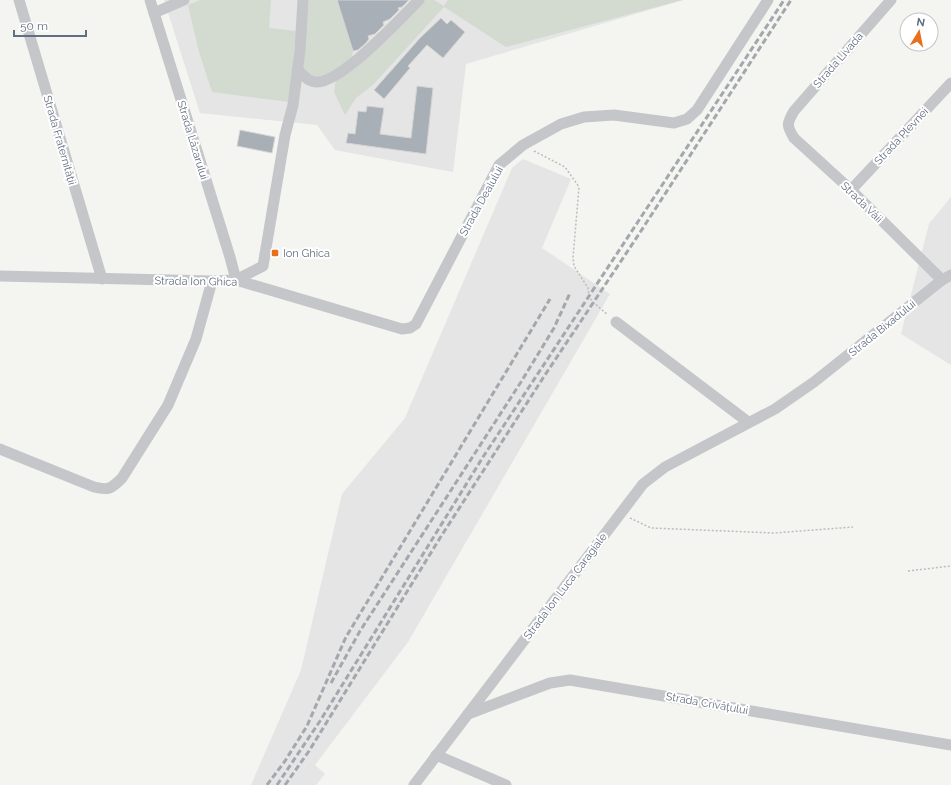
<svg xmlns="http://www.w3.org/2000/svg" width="951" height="785" font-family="Raleway,sans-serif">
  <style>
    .built { fill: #e4e5e4 }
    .green { fill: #d3dbd1 }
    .building { fill: #a9afb7; stroke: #d5d5d3 }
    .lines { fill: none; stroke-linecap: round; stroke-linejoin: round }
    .path { stroke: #bbbcbf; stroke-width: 1.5; stroke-dasharray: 2 2; stroke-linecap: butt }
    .minor { stroke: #c4c6ca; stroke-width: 11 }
    .rail { stroke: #a3a7ae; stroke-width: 3; stroke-dasharray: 6 3; stroke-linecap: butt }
    .poi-dot { fill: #e86f1c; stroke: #fff; stroke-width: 1.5 }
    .labels { text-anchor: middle; stroke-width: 4; stroke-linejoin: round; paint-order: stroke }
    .street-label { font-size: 11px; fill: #626e82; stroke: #fff }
    .poi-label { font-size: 11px; fill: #626e82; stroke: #fff; text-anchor: start }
  </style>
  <rect width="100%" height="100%" fill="#f4f4f0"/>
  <!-- built -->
  <g class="built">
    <path d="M164 0H683L466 64 453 172 335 150 317 125 200 113Z"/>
    <path d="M523 159 571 179 542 248 610 294 408 642 315 765 325 774 316 785H251L301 670 342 494 405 418 512 168Z"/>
    <path d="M951 197V365L901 334 929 224Z"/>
  </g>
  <!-- green -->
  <g class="green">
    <path d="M200 0H271L269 28 296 31 289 102 212 92 199 52 188 5Z"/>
    <path d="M308 0H337L353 51 351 60 326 77 312 76 303 70Z"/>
    <path d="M424 0H434L444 6 448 0H683L506 47 444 7 373 85 356 98 345 115 334 92 336 79Z"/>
  </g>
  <!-- building -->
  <g class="building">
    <path d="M337 0H409L402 7 398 8 399 10 390 19 383 22 384 25 375 34 368 36 369 39 366 43 358 50 353 51Z"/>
    <path d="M441 18 447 24 451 20 465 32 443 58 427 45 408 66 410 68 384 99 374 90 420 38Z"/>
    <path d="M417 86 433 88 426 154 346 143 348 133 355 134 358 111 366 112 367 106 384 108 380 134 411 138Z"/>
    <path d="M240 130 275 137 272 153 237 146Z"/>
  </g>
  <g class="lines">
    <!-- path -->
    <g class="path">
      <path d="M534 151 565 167 579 187 573 258 574 266 588 288 589 297 593 302 608 315"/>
      <path d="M630 518 651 528 774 533 853 527"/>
      <path d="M908 571 951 566"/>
    </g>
    <!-- minor -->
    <g class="minor">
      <path d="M19 0 102 279"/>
      <path d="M150 0 230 257 236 280"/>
      <path d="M891 0 794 111C787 123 786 125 794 138L851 190 942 280"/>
      <path d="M154 13 184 0"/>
      <path d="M298 70C304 76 308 82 317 82 342 82 400 19 419 0"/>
      <path d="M851 190 951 83"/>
      <path d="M0 276 212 281 236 280 402 329 410 328 416 324 499 165 523 145 561 124 584 117 614 115 674 123 687 119 697 110 768 0"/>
      <path d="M236 280 263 266 285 135 293 105 300 50 303 0"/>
      <path d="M616 322 748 422"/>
      <path d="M0 449 94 487C109 491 112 488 122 478L168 405 196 339 212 281"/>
      <path d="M468 714 550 683 570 680 951 745"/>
      <path d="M436 755 506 785"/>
      <path d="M414 785 643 484 665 467 775 409 814 382 942 280 951 275"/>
    </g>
    <!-- rail -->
    <g class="rail">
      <path d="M331 683 360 631 521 382 554 328 570 293"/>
      <path d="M267 785 285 761 307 726 346 637 550 299"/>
      <path d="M277 785 320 721 483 457 784 0"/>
      <path d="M285 785 309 751 440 538 543 378 639 234 791 0"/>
    </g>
  </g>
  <!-- markers -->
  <rect class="poi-dot" x="271" y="249" width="8" height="8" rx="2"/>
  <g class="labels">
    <!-- street labels -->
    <g class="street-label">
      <text transform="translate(838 60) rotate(-49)" y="4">Strada Livada</text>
      <text transform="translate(901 136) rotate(-47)" y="4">Strada Plevnei</text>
      <text transform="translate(60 140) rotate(74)" y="4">Strada Fraternității</text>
      <text transform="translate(193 140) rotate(73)" y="4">Strada Lăzarului</text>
      <text transform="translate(481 201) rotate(-61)" y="4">Strada Dealului</text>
      <text transform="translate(862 202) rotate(44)" y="4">Strada Văii</text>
      <text transform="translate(196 281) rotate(1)" y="4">Strada Ion Ghica</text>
      <text transform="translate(882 328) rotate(-39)" y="4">Strada Bixadului</text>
      <text transform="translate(565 586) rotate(-53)" y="4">Strada Ion Luca Caragiale</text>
      <text transform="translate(707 703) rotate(10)" y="4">Strada Crivățului</text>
    </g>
    <!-- poi labels -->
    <g class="poi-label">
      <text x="283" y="257">Ion Ghica</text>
    </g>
  </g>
  <!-- north arrow -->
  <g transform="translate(919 32) rotate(10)"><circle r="19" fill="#ffffff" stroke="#c0c5cd"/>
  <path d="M0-3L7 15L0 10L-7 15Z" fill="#e86f1c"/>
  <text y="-6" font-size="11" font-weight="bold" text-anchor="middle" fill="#626e82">N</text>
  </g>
  <!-- scale -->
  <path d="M14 30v6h72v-6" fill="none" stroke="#626e82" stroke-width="2"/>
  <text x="20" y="30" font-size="12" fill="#626e82" stroke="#ffffff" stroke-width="3" paint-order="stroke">50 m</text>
</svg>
